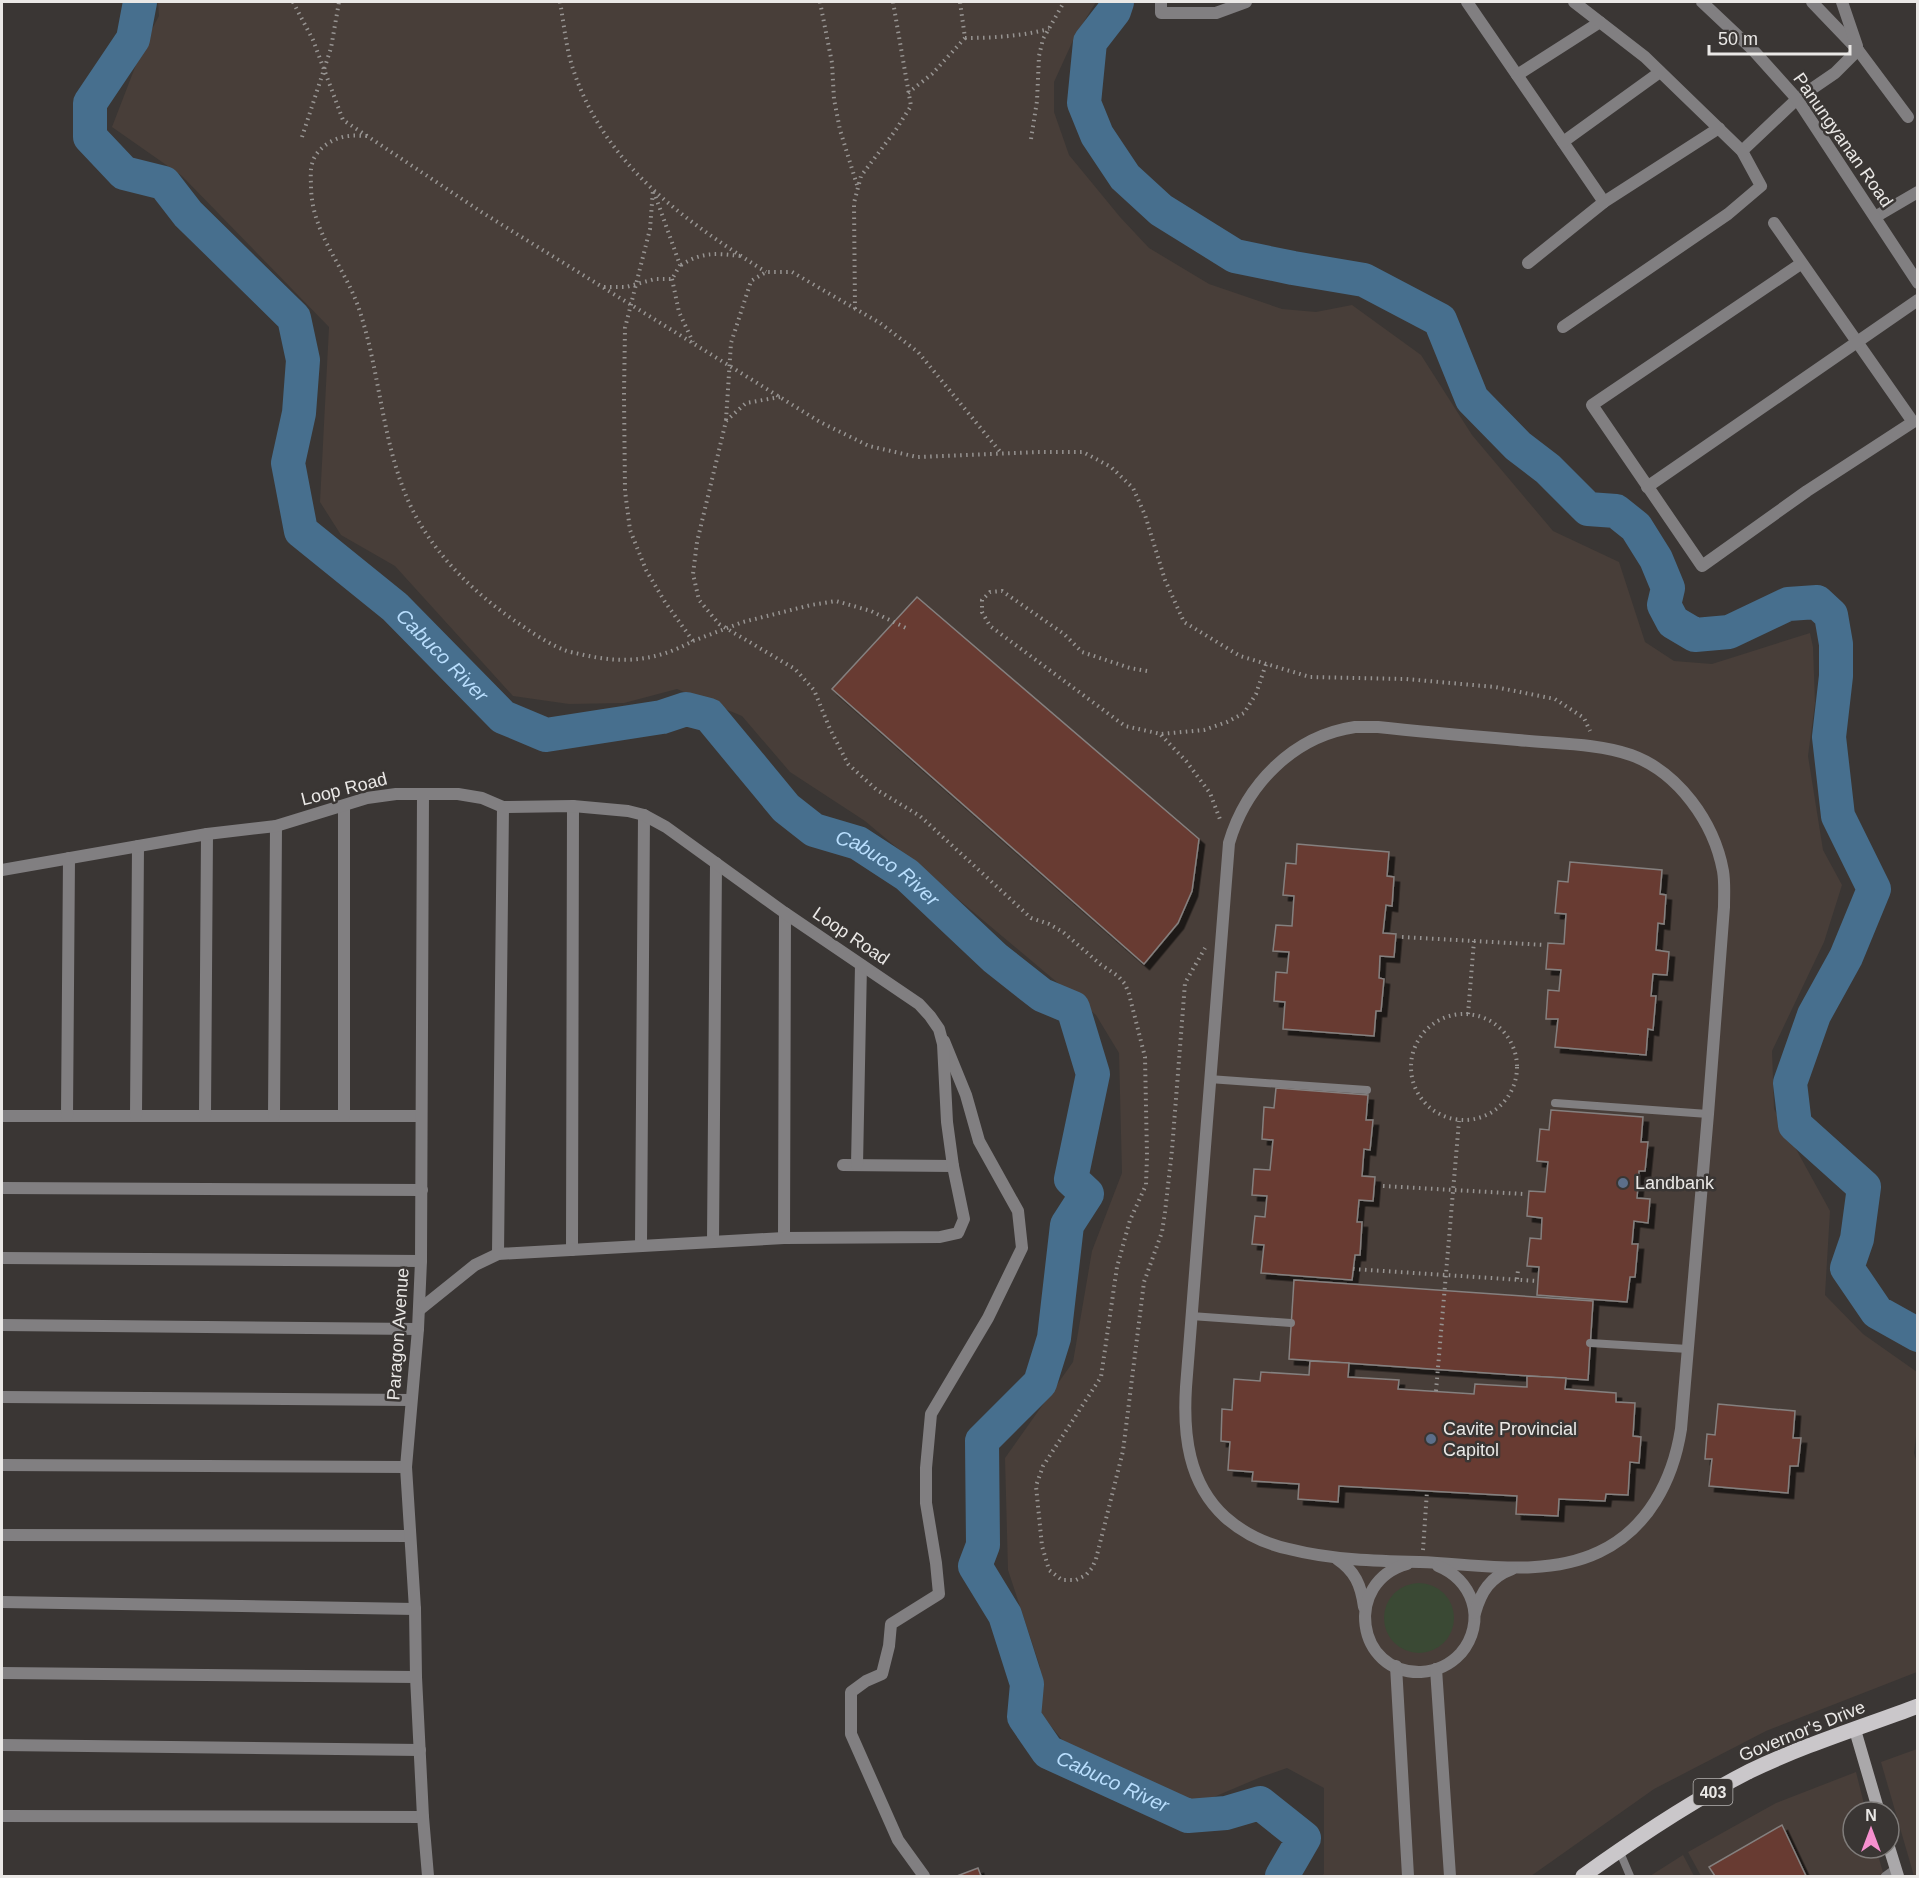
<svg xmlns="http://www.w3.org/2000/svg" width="1919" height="1878" font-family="Helvetica,sans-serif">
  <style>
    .built { fill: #483e39 }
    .green { fill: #3a4934 }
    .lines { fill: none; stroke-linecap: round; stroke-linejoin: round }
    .river { stroke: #476f8e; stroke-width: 34 }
    .building { fill: #673a31; stroke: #85807f; stroke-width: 1.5; filter: url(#shadow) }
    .path { stroke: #979492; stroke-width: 4; stroke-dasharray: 1.5 4.5; stroke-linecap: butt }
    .service { stroke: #817f81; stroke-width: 8 }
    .minor { stroke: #817f81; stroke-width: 12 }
    .tertiary { stroke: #817f81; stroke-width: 12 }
    .secondary { stroke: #aaa8aa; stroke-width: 12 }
    .primary { stroke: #cac7ca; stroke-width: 15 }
    .service-dot { fill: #5c6f8a; stroke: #3a3634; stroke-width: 2 }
    .labels { text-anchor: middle; stroke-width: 5; stroke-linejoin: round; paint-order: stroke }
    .shield { fill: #3a3634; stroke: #b5b3b1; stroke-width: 1.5 }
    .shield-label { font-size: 16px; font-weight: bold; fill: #eae8e6 }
    .street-label { font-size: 18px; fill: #eae8e6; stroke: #3a3634 }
    .poi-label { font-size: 18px; fill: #eae8e6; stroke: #3a3634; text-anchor: start }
    .water-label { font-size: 20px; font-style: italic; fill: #b9defd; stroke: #3a3634 }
  </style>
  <defs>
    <filter id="shadow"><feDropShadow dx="5.5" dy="5.5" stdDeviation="0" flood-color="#0009"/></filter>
  </defs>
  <rect width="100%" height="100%" fill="#3a3634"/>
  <!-- built -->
  <g class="built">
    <path d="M158 2H1096L1075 36 1054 82V112L1069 155 1120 217 1149 248 1209 284 1282 309 1316 312 1352 305 1421 355 1472 435 1553 531 1619 562 1645 642 1674 661 1712 664 1810 633 1813 647 1815 703 1808 756 1823 850 1842 885 1824 942 1772 1051 1774 1109 1830 1211 1825 1295 1863 1334 1917 1372 1918 1419 1914 1453 1918 1466 1917 1672 1766 1731 1654 1789 1531 1876H1321L1324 1874V1788L1287 1768 1261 1777 1195 1805 1078 1759 1036 1708 1040 1667 1008 1570 1005 1458 1073 1362 1092 1251 1122 1173 1119 1053 1096 1015 865 821 790 772 742 716 677 689 624 703 569 704 513 696 395 566 341 535 320 502 329 327 182 176 112 127 144 44 159 16Z"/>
    <path d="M1917 1749 1918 1876H1914L1881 1762Z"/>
    <path d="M1856 1772 1866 1812H1853V1848H1876L1884 1876H1701L1688 1852 1776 1803Z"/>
    <path d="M1683 1855 1694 1876H1650Z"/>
  </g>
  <!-- green -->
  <circle class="green" cx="1419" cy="1618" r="35"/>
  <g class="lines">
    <!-- river -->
    <g class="river">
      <path id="s1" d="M140 2 133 39 90 103V137L124 173 164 183 188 214 294 318 303 360 299 413 288 463 301 531 395 607 503 717 546 735 662 717 686 709 709 715 786 808 814 830 858 843 907 875 995 958 1042 995 1073 1008 1093 1074 1071 1179 1087 1194 1067 1225 1054 1338 1040 1383 982 1441 983 1545 975 1566 1005 1615 1027 1684 1024 1717 1048 1752 1188 1816 1226 1813 1260 1803 1304 1838 1282 1876"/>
      <path d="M1117 2 1114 11 1090 42 1084 103 1097 135 1125 177 1161 210 1235 256 1293 268 1364 280 1440 320 1472 399 1518 446 1548 469 1588 509 1616 511 1636 527 1656 559 1668 588 1664 605 1673 622 1695 635 1729 632 1788 604 1817 602 1831 615 1836 644V676L1829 737 1838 816 1874 889 1846 957 1814 1015 1790 1083 1795 1125 1864 1187 1857 1239 1847 1268 1877 1312 1918 1335"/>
    </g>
  </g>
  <!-- building -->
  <g class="building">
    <path d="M917 597 1199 839 1192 891 1178 923 1144 964 832 689Z"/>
    <path d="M1297 844 1389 852 1387 876 1394 877 1392 906 1386 905 1383 933 1396 934 1394 957 1380 956 1379 978 1384 979 1381 1011H1376L1374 1036 1283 1029 1285 1002 1274 1001 1276 972 1287 973 1289 952 1273 951 1276 925 1292 926 1294 896 1283 895 1286 863 1296 864Z"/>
    <path d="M1570 862 1662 870 1660 894 1666 895 1664 924 1658 923 1656 950 1669 952 1667 975 1653 974 1651 996H1656L1653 1030 1648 1029 1646 1055 1555 1047 1558 1019H1546L1548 990 1559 991 1561 970 1546 969 1548 943 1564 944 1566 914 1555 913 1558 881 1568 882Z"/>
    <path d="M1276 1088 1368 1095 1366 1120H1373L1370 1150 1364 1149 1362 1176 1375 1177 1373 1201 1359 1200 1357 1222H1362L1360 1255H1355L1352 1280 1261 1273 1264 1245 1252 1244 1255 1216 1265 1217 1267 1196 1252 1195 1254 1169 1270 1170 1273 1140 1262 1139 1264 1107 1274 1108Z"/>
    <path d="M1551 1110 1643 1117 1641 1142H1648L1645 1171H1639L1637 1198 1650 1199 1648 1223 1634 1221 1632 1244H1638L1635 1277H1630L1627 1302 1537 1295 1539 1267 1527 1266 1530 1238 1541 1239 1542 1218 1527 1216 1529 1191 1545 1192 1548 1162 1537 1161 1540 1129 1549 1130Z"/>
    <path d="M1294 1280 1593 1301 1588 1380 1289 1359Z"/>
    <path d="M1310 1361 1349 1363 1348 1377 1399 1380 1398 1389 1474 1394 1475 1384 1527 1387V1376L1566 1378 1565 1389 1616 1393V1402L1635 1403 1633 1436 1641 1437 1639 1463 1630 1462 1628 1495 1606 1494 1605 1501 1559 1499 1558 1516 1516 1514 1517 1496 1339 1486 1338 1502 1298 1499 1299 1484 1252 1481 1253 1472 1228 1470 1230 1442 1221 1441 1222 1409 1232 1410 1234 1379 1260 1381 1261 1372 1309 1375Z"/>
    <path d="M1718 1404 1795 1411 1793 1438H1801L1798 1466H1790L1788 1493 1709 1486 1712 1459H1705L1707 1434 1715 1435Z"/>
    <path d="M1782 1825 1806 1876H1715L1709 1867Z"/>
    <path d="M978 1868 981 1876H957Z"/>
  </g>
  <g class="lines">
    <!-- path -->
    <g class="path">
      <path d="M293 2 313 40 343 120 483 213 820 422 869 446 917 457 1038 452H1083L1111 467 1133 488 1145 515 1165 580 1184 622 1240 656 1310 677 1406 679 1495 687 1555 699 1584 718 1590 731"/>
      <path d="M560 2C564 24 566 48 573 69 605 166 684 220 766 272"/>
      <path d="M820 2 832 63 834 99 840 130 857 185"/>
      <path d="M965 38C994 38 1021 36 1049 29"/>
      <path d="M908 93 932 74 965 38 960 2"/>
      <path d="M367 136C361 136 355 135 349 136 334 137 315 149 312 164 310 171 311 180 311 187 312 236 346 267 360 312 381 376 382 447 412 509 435 555 473 592 515 621 530 631 545 642 562 649 568 652 576 653 584 655 624 664 656 661 693 641L665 602 646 570 630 530 625 491 624 395 625 328 650 229 653 190"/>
      <path d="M302 137 331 48 339 2"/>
      <path d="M1031 139 1037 101 1039 56 1043 39 1064 2"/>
      <path d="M681 265C702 252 715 253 740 256"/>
      <path d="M672 279 679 312 693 342"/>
      <path d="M604 287H626L655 279H672L680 265 654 192"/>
      <path d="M855 309 854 203 861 176 895 131 911 106 893 2"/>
      <path d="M780 397 746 403 726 421 697 542 693 574 699 600 719 624 795 669 814 690 830 729 848 764 877 790 920 816 1031 918 1049 924 1063 932 1100 964 1118 976 1125 984 1129 994 1145 1057 1147 1156 1146 1185 1130 1220 1117 1267 1101 1377 1043 1466 1036 1486 1042 1546 1049 1570 1062 1580H1076L1086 1575 1092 1568 1096 1559 1123 1451 1144 1282 1162 1232 1165 1212 1172 1150 1185 983 1205 948"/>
      <path d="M726 420 731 343 751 281 766 272H792L880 323 918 352 1002 454"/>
      <path d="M693 641 743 622 811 605 836 601 871 611 906 628"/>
      <path d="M1147 671 1130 668 1082 652 1064 634 1002 591 990 592 982 600V612L990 626 1125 726 1161 734 1204 730 1227 722 1244 713 1256 694 1266 664"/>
      <path d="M1161 735 1186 761 1210 793 1221 822"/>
      <path d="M1402 937 1545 945"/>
      <circle cx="1464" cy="1067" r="53"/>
      <path d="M1468 1014 1474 941"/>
      <path d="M1383 1186 1524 1194"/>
      <path d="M1353 1269 1537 1281"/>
      <path d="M1517 1279 1518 1270"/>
      <path d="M1436 1391 1459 1121"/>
      <path d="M1423 1550 1427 1491"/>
    </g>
    <!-- service -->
    <g class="service">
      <path d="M1209 1079 1367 1090"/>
      <path d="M1555 1103 1708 1114"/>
      <path d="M1191 1316 1291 1323"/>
      <path d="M1590 1343 1688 1349"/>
      <path d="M1619 1850 1630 1876"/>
      <path d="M1885 1876 1896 1868"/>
    </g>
    <!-- minor -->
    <g class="minor">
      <path d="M1161 2V13H1216L1246 2"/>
      <path d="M1467 2 1604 202"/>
      <path d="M1812 2 1858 50 1908 117"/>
      <path d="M1842 2 1857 46"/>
      <path d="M1517 75 1600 22"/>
      <path d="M1563 142 1660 72"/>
      <path d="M1742 151 1797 99 1835 73 1858 50"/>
      <path d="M1875 217 1918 192"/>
      <path d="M1774 223 1913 422 1807 491 1702 566 1592 405 1802 263"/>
      <path d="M1528 263 1604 202 1719 128"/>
      <path d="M1563 327 1728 214 1761 186 1742 151 1645 57 1574 2"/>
      <path d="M1647 487 1918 300"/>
      <path d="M1355 727H1378C1424 732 1471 736 1518 740 1555 744 1596 743 1631 755 1678 772 1714 822 1723 871 1725 883 1724 895 1724 907L1708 1114 1681 1429C1673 1480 1648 1529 1599 1552 1544 1578 1479 1564 1420 1562 1377 1561 1332 1560 1289 1549 1266 1544 1243 1533 1225 1517 1188 1483 1183 1434 1186 1387L1229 843C1246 785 1293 736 1355 727Z"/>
      <path d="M2 1116H421"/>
      <path d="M67 1116 69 858"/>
      <path d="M136 1116 138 846"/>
      <path d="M205 1116 207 834"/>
      <path d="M274 1116 276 826"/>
      <path d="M344 1116V806"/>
      <path d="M843 1165 953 1166"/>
      <path d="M857 1165 861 965"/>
      <path d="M2 1188 422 1190"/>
      <path d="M784 1238 785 913"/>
      <path d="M713 1242 716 863"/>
      <path d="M641 1246 644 815"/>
      <path d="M572 1250 573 806"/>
      <path d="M498 1254 503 807"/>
      <path d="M2 1258 421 1261"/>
      <path d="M2 1325 418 1329"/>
      <path d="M2 1397 411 1400"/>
      <path d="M2 1465 406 1467"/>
      <path d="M2 1535 410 1536"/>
      <path d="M1337 1559C1355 1571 1361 1585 1364 1607"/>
      <path d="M1407 1564C1343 1582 1356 1674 1421 1672 1437 1671 1451 1664 1461 1653 1473 1639 1478 1619 1472 1601 1466 1584 1455 1573 1438 1566"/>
      <path d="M2 1602 415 1609"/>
      <path d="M1475 1613C1481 1592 1490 1577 1512 1569"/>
      <path d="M1396 1666 1408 1876"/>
      <path d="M1436 1669 1450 1876"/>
      <path d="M2 1673 416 1677"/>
      <path d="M2 1745 420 1750"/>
      <path d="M2 1816 423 1817"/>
      <path d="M924 1876 898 1840 851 1734V1692L866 1681 882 1674 889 1646 891 1624 939 1594 936 1563 926 1503V1468L931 1414 988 1318 1022 1248 1018 1211 979 1141 966 1095 944 1041"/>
    </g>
    <!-- tertiary -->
    <g class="tertiary">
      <path d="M1702 2 1753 50 1797 99 1918 283"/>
      <path d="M423 794 421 1261 418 1329 406 1467 415 1609 416 1677 423 1817 428 1876"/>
      <path d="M2 870 207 834 276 826 367 798 396 794H458L482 798 503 807 573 806 628 811 644 815 666 827 785 913 919 1004 930 1016 939 1029 943 1044 947 1122 953 1166 964 1219 958 1233 940 1237 784 1238 498 1254 475 1265 419 1310"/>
    </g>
    <!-- secondary -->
    <g class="secondary">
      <path d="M1855 1730 1879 1812"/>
      <path d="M1889 1847 1898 1876"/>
    </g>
    <!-- primary -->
    <path class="primary" d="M1583 1876C1636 1838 1691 1801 1750 1771 1804 1745 1862 1727 1918 1706"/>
  </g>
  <!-- markers -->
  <g class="service-dot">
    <circle cx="1623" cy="1183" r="6"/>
    <circle cx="1431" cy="1439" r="6"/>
  </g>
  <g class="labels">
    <!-- shield labels -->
    <rect class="shield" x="1693.5" y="1779" width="39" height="26" rx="4.5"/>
    <g class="shield-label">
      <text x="1713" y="1798">403</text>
    </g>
    <!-- street labels -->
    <g class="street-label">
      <text transform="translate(1843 140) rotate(55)" y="6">Panungyanan Road</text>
      <text transform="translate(344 789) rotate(-14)" y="6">Loop Road</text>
      <text transform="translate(851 936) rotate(34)" y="6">Loop Road</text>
      <text transform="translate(398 1334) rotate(-86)" y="6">Paragon Avenue</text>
      <text transform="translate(1802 1731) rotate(-22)" y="6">Governor's Drive</text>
    </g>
    <!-- poi labels -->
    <g class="poi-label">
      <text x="1635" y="1189">Landbank</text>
      <text x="1443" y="1435">Cavite Provincial<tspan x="1443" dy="21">Capitol</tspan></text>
    </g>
    <!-- water labels -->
    <g class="water-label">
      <text dy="7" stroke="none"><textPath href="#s1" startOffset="832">Cabuco River</textPath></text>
      <text dy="7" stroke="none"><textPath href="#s1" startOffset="1372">Cabuco River</textPath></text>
      <text dy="7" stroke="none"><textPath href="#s1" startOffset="2488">Cabuco River</textPath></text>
    </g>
  </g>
  <!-- border -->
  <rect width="1919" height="1878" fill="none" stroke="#eae8e6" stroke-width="6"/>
  <!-- north arrow -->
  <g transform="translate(1871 1830)"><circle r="28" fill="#3a3634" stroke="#807d7b" stroke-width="1.5"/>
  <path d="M0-4.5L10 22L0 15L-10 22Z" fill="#f690cf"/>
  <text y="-9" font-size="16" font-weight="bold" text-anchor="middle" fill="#eae8e6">N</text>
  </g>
  <!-- scale -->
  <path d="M1709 45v9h141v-9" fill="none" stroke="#eae8e6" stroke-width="3"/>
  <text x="1718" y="45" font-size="18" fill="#eae8e6" stroke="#3a3634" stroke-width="4.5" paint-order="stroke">50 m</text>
</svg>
